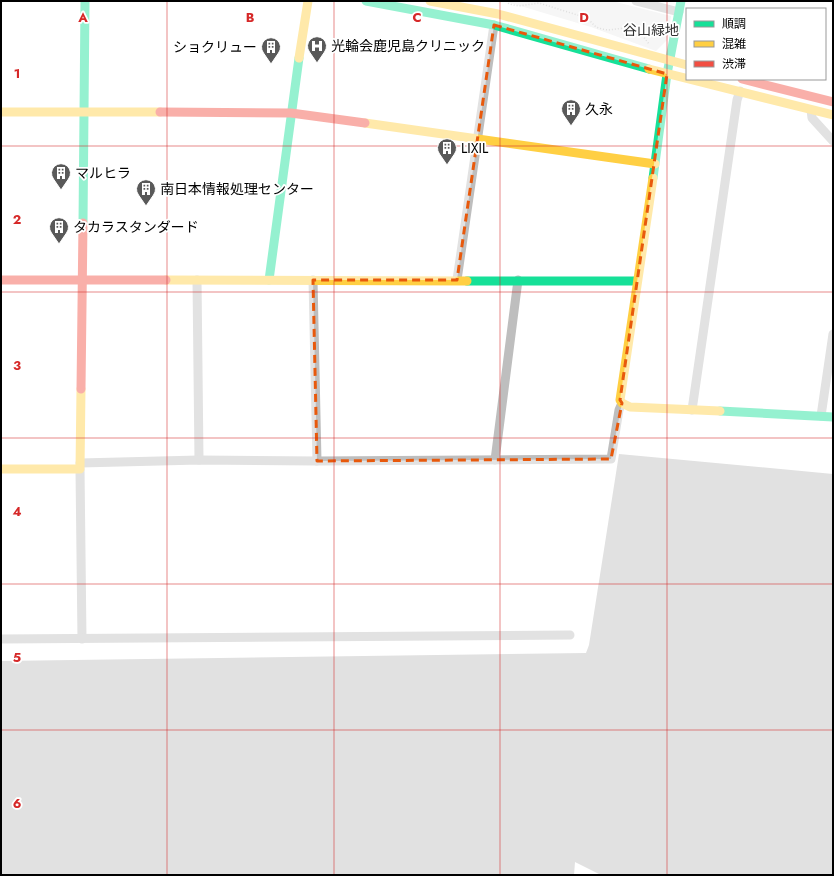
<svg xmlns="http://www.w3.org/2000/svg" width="834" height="876" font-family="Jost,'Noto Sans JP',sans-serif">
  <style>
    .green { fill: #eaeaea }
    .water { fill: #bcbcbc }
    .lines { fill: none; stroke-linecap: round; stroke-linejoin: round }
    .path { stroke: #b8b8b8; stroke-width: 1.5; stroke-dasharray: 1 2; stroke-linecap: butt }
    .street { stroke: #bebebe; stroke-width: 9 }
    .fast { stroke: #16e098; stroke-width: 9 }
    .slow { stroke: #ffcf43; stroke-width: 9 }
    .jam { stroke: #f24e42; stroke-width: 9 }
    .marked { fill: none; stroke: #e8590c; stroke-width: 3; stroke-dasharray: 8 5; stroke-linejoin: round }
    .grid { fill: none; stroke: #d62828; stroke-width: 1; stroke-opacity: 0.55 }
    .labels { text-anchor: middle; stroke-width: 3.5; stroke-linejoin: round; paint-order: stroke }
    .park-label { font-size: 14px; fill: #303030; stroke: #fff }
    .poi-label { font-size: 14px; fill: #000; stroke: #fff; text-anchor: start }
    .grid-label { font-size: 13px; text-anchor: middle; font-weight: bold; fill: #d62828; stroke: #fff; stroke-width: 3.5; stroke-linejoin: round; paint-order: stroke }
  </style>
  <rect width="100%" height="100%" fill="#fff"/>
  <!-- green -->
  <path class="green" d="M504 1H612L671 16 668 39 656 51 591 27Z"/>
  <!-- water -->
  <path class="water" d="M619 454 833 474V875H601L575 862 574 875H1V661L586 653 589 645Z"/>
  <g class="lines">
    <!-- path -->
    <path class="path" d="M506 1 509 4 519 6 539 3 587 18 596 27 602 29 608 30 624 28 639 31 649 44"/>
    <!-- street -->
    <g class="street">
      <path d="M636 1 679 12"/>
      <path d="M811 110 812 118 833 141"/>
      <path d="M197 280 199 460"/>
      <path d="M313 280 317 461"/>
      <path d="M457 280 494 25"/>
      <path d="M692 410 737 100 740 91"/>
      <path d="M821 416 833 334"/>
      <path d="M495 460 518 280"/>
      <path d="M80 463 199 460 317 461 611 459 619 410 622 403"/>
      <path d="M80 469 82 639"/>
      <path d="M1 639 570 635"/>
    </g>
    <!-- fast -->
    <g class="fast">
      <path d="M366 1 494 25 649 69"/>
      <path d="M653 178 667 74 681 1"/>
      <path d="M83 223 85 1"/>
      <path d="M269 280 299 58"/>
      <path d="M467 281H637"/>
      <path d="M720 411 833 417"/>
    </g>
    <!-- slow -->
    <g class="slow">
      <path d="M430 1 498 14 687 65"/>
      <path d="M299 58 308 1"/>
      <path d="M649 69 833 115"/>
      <path d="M1 112H160"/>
      <path d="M365 123 655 164"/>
      <path d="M653 178 620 400 622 403 630 407 720 411"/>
      <path d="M166 280 467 281"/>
      <path d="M1 469H80L81 389"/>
    </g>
    <!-- jam -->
    <g class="jam">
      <path d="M742 79 833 102"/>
      <path d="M160 112 291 113 365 123"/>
      <path d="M1 280H166"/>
      <path d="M81 389 83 223"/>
    </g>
  </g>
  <!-- marked area -->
  <path d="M0 0H834V876H0ZM494 25 667 74 620 400 622 403 611 459 317 461 313 280H457Z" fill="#fff" fill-opacity=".55" fill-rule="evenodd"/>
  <path class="marked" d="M494 25 667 74 620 400 622 403 611 459 317 461 313 280H457Z"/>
  <!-- grid -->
  <path class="grid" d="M167 1V875M334 1V875M500 1V875M667 1V875M1 146H833M1 292H833M1 438H833M1 584H833M1 730H833"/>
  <!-- icons -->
  <defs>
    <symbol id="hospital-pin" viewBox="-11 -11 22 30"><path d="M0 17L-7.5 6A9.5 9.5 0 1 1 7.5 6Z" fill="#595959" stroke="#fff"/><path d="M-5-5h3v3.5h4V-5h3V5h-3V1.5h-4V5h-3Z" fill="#fff"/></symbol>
    <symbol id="building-pin" viewBox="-11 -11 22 30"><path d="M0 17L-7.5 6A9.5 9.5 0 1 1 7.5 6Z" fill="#595959" stroke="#fff"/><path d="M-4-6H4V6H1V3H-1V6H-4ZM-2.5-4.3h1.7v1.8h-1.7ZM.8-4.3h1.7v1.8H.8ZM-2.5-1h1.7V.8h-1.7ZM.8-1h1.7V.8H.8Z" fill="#fff"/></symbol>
  </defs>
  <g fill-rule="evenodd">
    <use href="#hospital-pin" x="306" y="35" width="22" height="30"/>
    <use href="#building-pin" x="260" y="36" width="22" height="30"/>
    <use href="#building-pin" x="560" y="98" width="22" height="30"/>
    <use href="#building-pin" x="436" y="137" width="22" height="30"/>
    <use href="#building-pin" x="50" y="162" width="22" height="30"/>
    <use href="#building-pin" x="135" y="178" width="22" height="30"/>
    <use href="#building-pin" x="48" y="216" width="22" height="30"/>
  </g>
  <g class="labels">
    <!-- park labels -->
    <g class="park-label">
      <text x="651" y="35">谷山緑地</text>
    </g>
    <!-- poi labels -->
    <g class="poi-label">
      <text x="331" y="51">光輪会鹿児島クリニック</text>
      <text x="257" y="52" text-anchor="end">ショクリュー</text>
      <text x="585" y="114">久永</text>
      <text x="461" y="153">LIXIL</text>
      <text x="75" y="178">マルヒラ</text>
      <text x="160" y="194">南日本情報処理センター</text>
      <text x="73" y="232">タカラスタンダード</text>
    </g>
  </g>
  <g class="grid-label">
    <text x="83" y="22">A</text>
    <text x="250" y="22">B</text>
    <text x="417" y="22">C</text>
    <text x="584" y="22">D</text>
    <text x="17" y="78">1</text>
    <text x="17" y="224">2</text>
    <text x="17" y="370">3</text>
    <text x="17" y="516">4</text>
    <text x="17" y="662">5</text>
    <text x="17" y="808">6</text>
  </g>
  <!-- border -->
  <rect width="834" height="876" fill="none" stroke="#000000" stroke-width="4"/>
  <!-- legend -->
  <rect x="686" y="8" width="140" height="72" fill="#ffffff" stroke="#999999"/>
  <rect x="694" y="21" width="20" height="6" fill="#16e098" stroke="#999999"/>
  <text x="722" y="28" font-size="12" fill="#000000">順調</text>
  <rect x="694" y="41" width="20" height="6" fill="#ffcf43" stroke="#999999"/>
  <text x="722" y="48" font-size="12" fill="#000000">混雑</text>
  <rect x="694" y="61" width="20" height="6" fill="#f24e42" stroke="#999999"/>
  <text x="722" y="68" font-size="12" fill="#000000">渋滞</text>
</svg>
